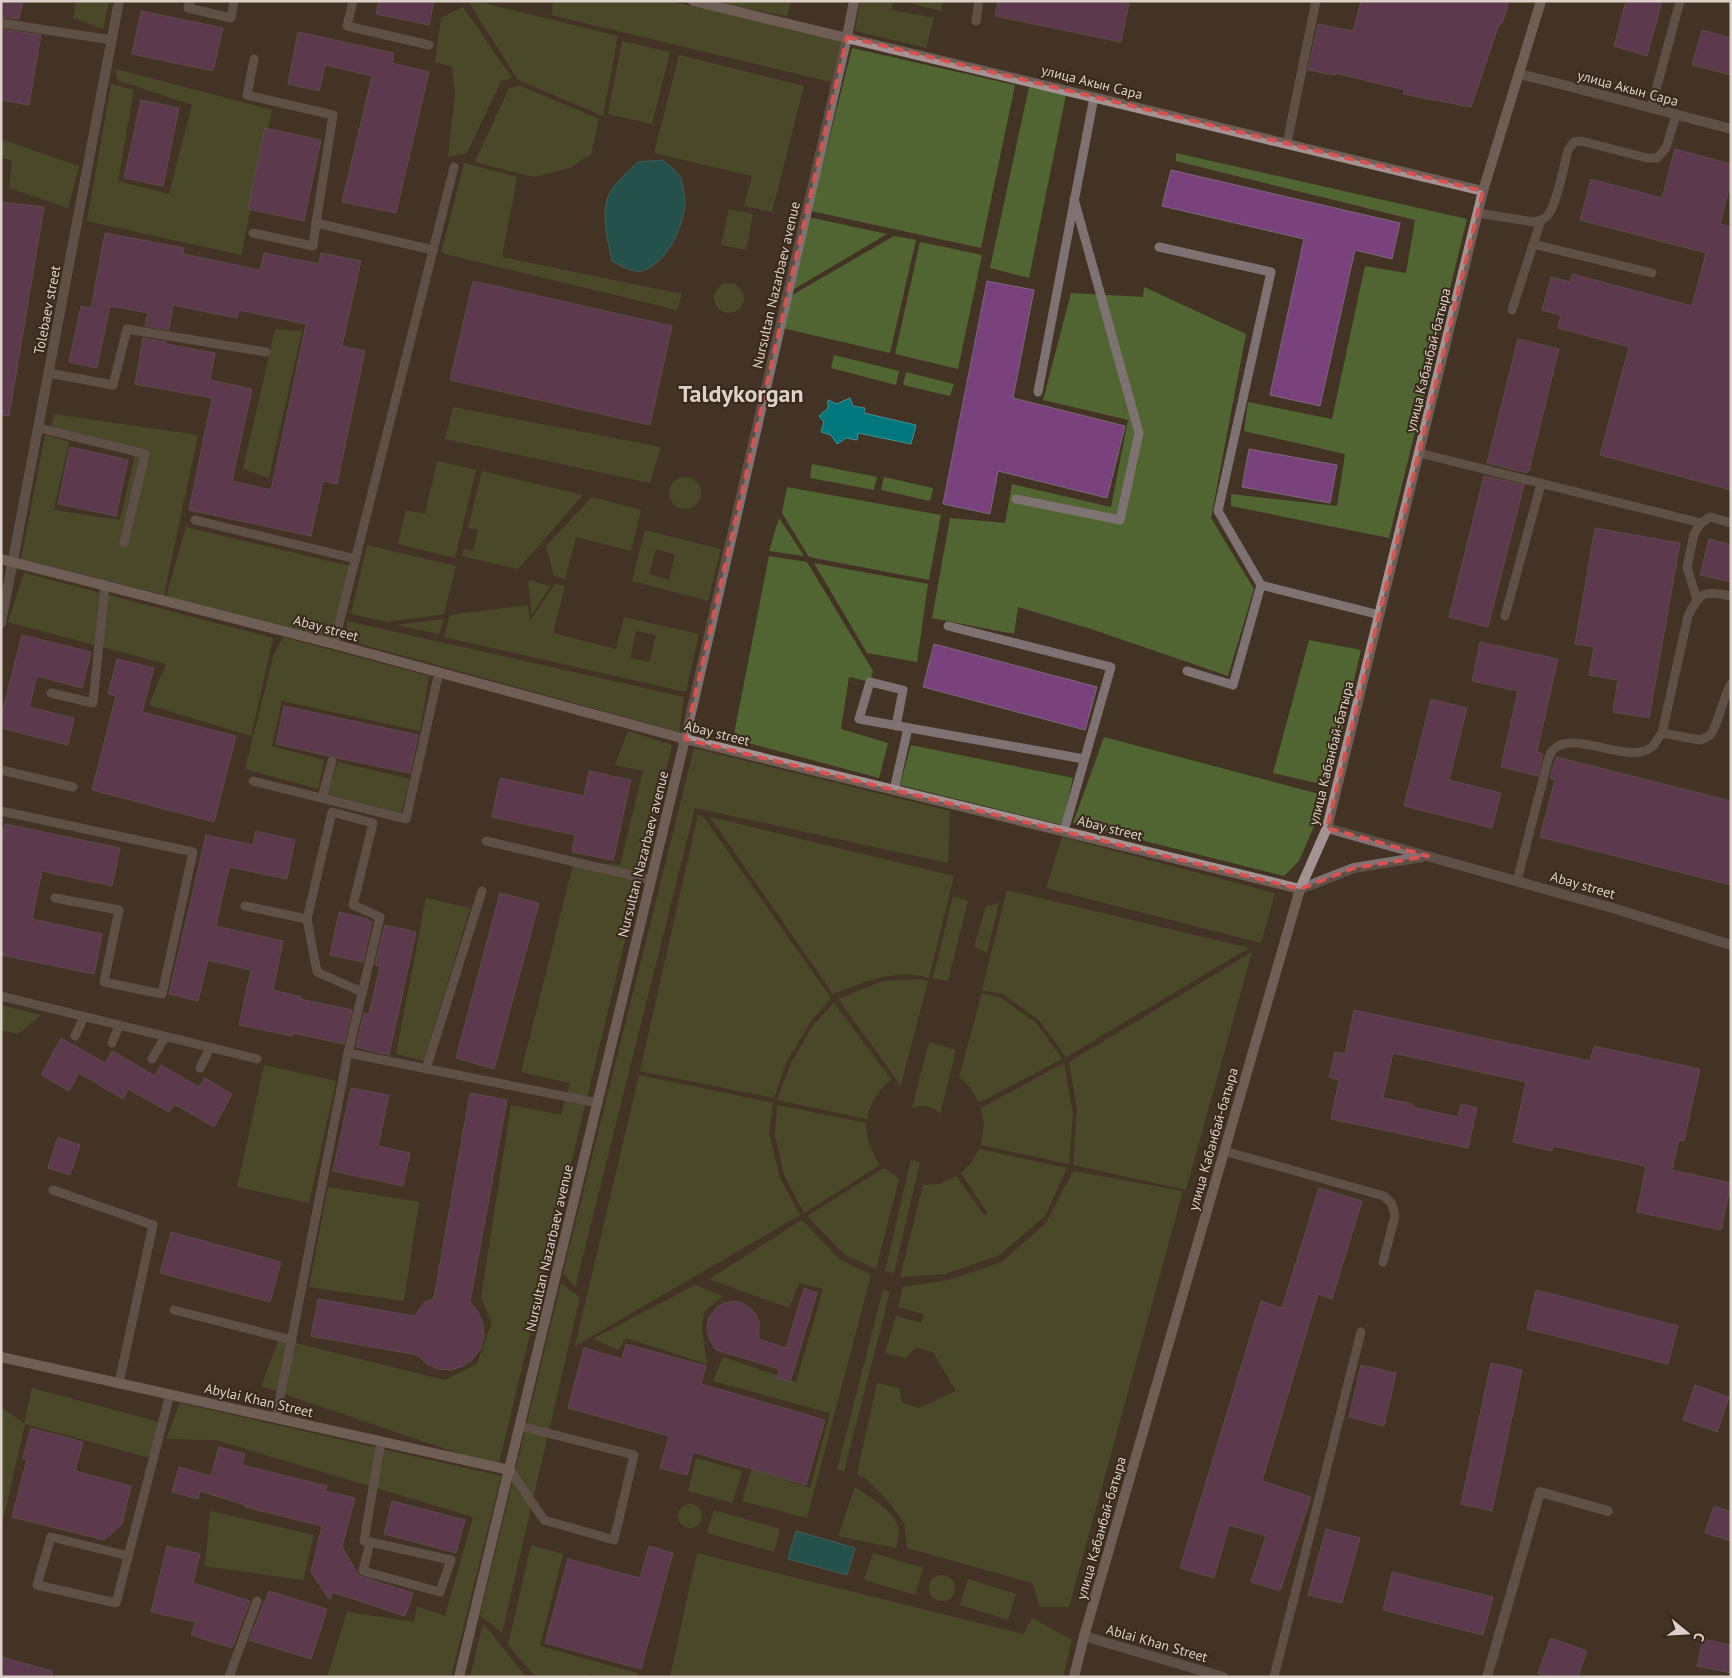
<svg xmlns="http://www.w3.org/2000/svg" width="1732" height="1678" font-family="'PT Sans',sans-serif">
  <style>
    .green { fill: #506531; fill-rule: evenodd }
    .water { fill: #00777d; stroke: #429294 }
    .building { fill: #7a427c; stroke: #7a697a }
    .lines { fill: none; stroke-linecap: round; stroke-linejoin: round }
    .service { stroke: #7e7272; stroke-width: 9 }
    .pedestrian { stroke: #7e7272; stroke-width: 10 }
    .minor { stroke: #7e7272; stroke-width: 10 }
    .tertiary { stroke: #7e7272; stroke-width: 10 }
    .secondary { stroke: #a59393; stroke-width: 10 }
    .marked { fill: none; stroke: #d85250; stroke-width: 4; stroke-dasharray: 10 6; stroke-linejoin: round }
    .labels { text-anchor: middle; stroke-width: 4; stroke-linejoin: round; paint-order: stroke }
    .street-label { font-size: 14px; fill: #ddd2ca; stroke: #38291b }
    .town-label { font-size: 24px; font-weight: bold; fill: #ddd2ca; stroke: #38291b }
  </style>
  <rect width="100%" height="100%" fill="#433325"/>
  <!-- green -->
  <g class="green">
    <path d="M76 1H109L103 29 73 18Z"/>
    <path d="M468 1H475L618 36 603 116 518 80Z"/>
    <path d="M554 1H669L841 40 831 82 551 15Z"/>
    <path d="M715 1H791L787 16 715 3Z"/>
    <path d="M860 1H893L892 10 934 18 926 48 855 31Z"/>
    <path d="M902 1H943L941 11Z"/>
    <path d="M463 7 512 78 501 81 467 153 448 157 455 93 452 67 435 62 441 18Z"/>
    <path d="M622 41 670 52 652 124 608 114Z"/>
    <path d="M852 48 1015 85 981 248 811 211Z"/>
    <path d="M679 55 804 86 772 212 744 206 752 176 654 153Z"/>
    <path d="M116 69 272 110 241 255 87 221 111 84 134 90 118 181 169 194 192 105 117 80Z"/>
    <path d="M521 86 599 119 591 154 570 168 534 177 475 162 509 88Z"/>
    <path d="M1029 87 1066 95 1029 278 990 268Z"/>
    <path d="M1 139 79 166 68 208 9 188 12 161 1 157Z"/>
    <path d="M1176 153 1467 219 1389 538 1231 506V494L1337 506 1345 454 1244 431 1248 402 1332 419 1365 266 1406 273 1415 220 1176 161Z"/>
    <path d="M464 163 517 177 502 257 682 294 677 310 441 253Z"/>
    <path d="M729 209 753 214 746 250 721 245Z"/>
    <path d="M808 217 887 234 791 291Z"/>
    <path d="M894 236 916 240 890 353 782 328 787 298Z"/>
    <path d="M920 242 982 255 958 369 895 354Z"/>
    <circle cx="729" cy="298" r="15"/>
    <path d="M1144 287 1246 334 1211 518 1254 589 1228 676 1091 629 1018 607 1014 634 932 618 950 518 1005 523 1012 484 1111 507 1128 420 1043 400 1071 293 1143 297Z"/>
    <path d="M275 329 302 331 269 478 243 469Z"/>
    <path d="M834 355 899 371 896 385 831 368Z"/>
    <path d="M906 372 954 384 950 396 903 385Z"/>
    <path d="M453 407 661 447 650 483 445 439Z"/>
    <path d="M54 414 198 435 164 595 21 559 45 435 69 442 54 510 120 520 135 456 51 428Z"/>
    <path d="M437 461 476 470 455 558 398 544 406 510 425 514Z"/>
    <path d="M812 464 877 477 874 490 810 478Z"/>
    <path d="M482 471 583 495 518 569 462 556 464 549 473 551 478 530 468 528Z"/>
    <circle cx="685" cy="493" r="16"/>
    <path d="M884 477 933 488 930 501 881 490Z"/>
    <path d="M787 487 941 515 929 580 809 557 782 513Z"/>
    <path d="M592 497 641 510 631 551 576 537 565 579 554 576 546 546Z"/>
    <path d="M779 518 804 556 769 551Z"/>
    <path d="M186 527 350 566 333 639 166 597Z"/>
    <path d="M645 530 721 549 708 601 632 581ZM656 549 675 555 672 567 681 569 672 568 669 580 649 574Z"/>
    <path d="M367 545 456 566 444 614 387 622 351 614Z"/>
    <path d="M769 556 807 562 873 671 870 682 849 677 841 729 888 743 879 778 733 739Z"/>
    <path d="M814 563 928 584 917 662 867 653Z"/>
    <path d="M24 573 273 638 251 736 149 705 166 664 8 622Z"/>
    <path d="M528 580 550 586 532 615Z"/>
    <path d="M555 584 565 586 553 633 616 649 624 617 699 634 686 692 444 637 450 615 528 605 530 621ZM636 631 656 635 649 662 630 658Z"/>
    <path d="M444 619 439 634 397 625Z"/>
    <path d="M347 621 684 697 679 732 346 640Z"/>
    <path d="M283 637 429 676 420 731 282 701 272 746 324 760 318 789 245 769 273 657Z"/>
    <path d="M1309 640 1361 650 1329 786 1273 773Z"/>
    <path d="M628 731 672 745 498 1467 261 1386 279 1339 445 1380 477 1364 492 1322 481 1298 511 1105 561 1115 570 1083 521 1072 574 861 620 865 643 771 615 765Z"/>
    <path d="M1104 737 1327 796 1299 861 1284 876 1073 823Z"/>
    <path d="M911 745 1073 778 1062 825 900 785Z"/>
    <path d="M694 748 950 811 948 863 695 808 575 1287 563 1273Z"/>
    <path d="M338 762 410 779 401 813 327 795Z"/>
    <path d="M698 815 703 816 831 998 812 1020 787 1061 774 1098 640 1071Z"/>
    <path d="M710 817 954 876 929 978C895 968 865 982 833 994Z"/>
    <path d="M1062 837 1275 893 1261 943 1046 888Z"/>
    <path d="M1007 890 1249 948 1066 1057 1039 1020 1003 994 982 990Z"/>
    <path d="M953 896 968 901 948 981 933 978Z"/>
    <path d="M426 898 470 908 424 1061 396 1054Z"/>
    <path d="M999 903 987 953 974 947 986 906Z"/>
    <path d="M1252 952 1186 1190 1073 1165 1077 1110 1069 1062Z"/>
    <path d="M918 979 928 981 900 1088 895 1077 838 999 883 981Z"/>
    <path d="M982 993 1001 998 1037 1024 1062 1059 979 1103 970 1087 959 1077Z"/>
    <path d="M834 1003 891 1079C878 1090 871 1102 867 1119L777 1100 791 1063 813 1025Z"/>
    <path d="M1 1005 41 1015 18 1034 1 1030Z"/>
    <path d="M929 1042 956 1050 940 1114C931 1105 923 1104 912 1108Z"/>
    <path d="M1064 1063 1073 1114 1069 1164 981 1145 984 1125 981 1108Z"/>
    <path d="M264 1065 336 1081 309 1203 237 1187Z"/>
    <path d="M639 1075 773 1103 769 1133 780 1178 800 1215 575 1346Z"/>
    <path d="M777 1105 866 1123C867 1141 870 1150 880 1165L804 1213 784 1175 775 1135Z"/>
    <path d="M979 1149 1067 1168 1045 1216 998 1256 945 1274 900 1277 923 1185 939 1184 956 1176 984 1215 988 1214 961 1173 971 1163Z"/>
    <path d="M911 1160 920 1162 894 1273 885 1271Z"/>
    <path d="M884 1168 899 1179 876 1269 845 1255 807 1216Z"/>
    <path d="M1073 1171 1183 1191 1069 1607H1040L1032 1583 907 1548 904 1523 889 1502 869 1481 857 1474 877 1383 899 1388 902 1403 919 1408 956 1391 933 1352 916 1348 905 1358 885 1353 896 1316 921 1323 924 1314 898 1307 903 1287 948 1280 1002 1262 1046 1223Z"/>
    <path d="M328 1187 419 1202 404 1301 309 1287Z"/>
    <path d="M802 1220 839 1259 871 1275 807 1518 742 1501 752 1469 810 1488 830 1413 713 1381 723 1357 796 1382 823 1289 799 1283 789 1308 709 1279Z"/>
    <path d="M561 1283 580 1297 502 1633 480 1615Z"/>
    <path d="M695 1285 723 1296 704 1312 702 1329 707 1364 626 1338 618 1350 593 1339Z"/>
    <path d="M883 1290 890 1292 844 1471 837 1469Z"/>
    <path d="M32 1388 163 1423 154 1459 25 1424 1 1529V1414L3 1408 24 1424Z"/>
    <path d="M180 1403 501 1476 451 1677H327L347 1612 414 1622 417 1606 445 1616 473 1517 216 1440 166 1439Z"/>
    <path d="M696 1458 742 1471 732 1503 688 1491Z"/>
    <path d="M855 1487C868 1496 891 1509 897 1524 900 1531 898 1541 896 1548L838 1536Z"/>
    <circle cx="690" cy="1516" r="12"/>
    <path d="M714 1510 780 1529 774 1552 707 1533Z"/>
    <path d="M210 1511 314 1535 303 1580 205 1566Z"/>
    <path d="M531 1545 563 1554 540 1646 637 1673 636 1677H598L590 1674 585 1677H536L508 1645Z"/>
    <path d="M697 1553 1023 1634 1032 1618 1072 1640 1063 1677H670Z"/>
    <path d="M873 1553 923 1568 915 1595 864 1580Z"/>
    <circle cx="942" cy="1588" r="13"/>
    <path d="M968 1579 1016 1594 1008 1620 960 1605Z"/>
    <path d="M483 1623 526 1677H470Z"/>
  </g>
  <!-- water -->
  <g class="water">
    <path d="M663 160C668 165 679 172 681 179 683 187 686 199 685 206 681 230 667 264 641 271 632 273 620 265 612 261 608 240 599 211 611 191 616 182 630 170 638 162Z"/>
    <path d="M850 398 853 406 865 408 864 413 916 425 911 444 858 433 857 440 846 438 837 444 831 435 821 432 824 422 819 416 828 408V400L837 404Z"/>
    <path d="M796 1531 855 1548 847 1575 788 1559Z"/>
  </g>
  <!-- building -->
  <g class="building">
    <path d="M1 1H23L19 19 1 17Z"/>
    <path d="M379 1H434L429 25 376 14Z"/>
    <path d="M998 1H1121L1129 3 1121 42 995 16Z"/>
    <path d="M1361 1H1509L1503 21 1498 27 1471 107 1403 94 1405 90 1335 73V75L1308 70 1318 24 1353 31Z"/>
    <path d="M1626 1H1662L1647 56 1614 46Z"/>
    <path d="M141 11 223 28 213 71 132 54Z"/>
    <path d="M1 29 41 35 29 105 1 100Z"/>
    <path d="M1702 30 1731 38V75L1692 65Z"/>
    <path d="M298 32 394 53 392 63 429 72 396 213 342 202 372 76 325 65 319 91 288 84Z"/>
    <path d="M141 100 179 108 163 186 124 178Z"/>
    <path d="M265 128 321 140 304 221 248 209Z"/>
    <path d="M1675 149 1731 164V181L1720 224 1731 227V490L1600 455 1629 347 1558 328 1561 315 1542 310 1551 277 1570 282 1572 274 1692 306 1706 253 1580 220 1591 179 1662 198Z"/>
    <path d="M1171 170 1400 223 1392 259 1355 250 1320 406 1270 395 1304 239 1162 206Z"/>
    <path d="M1 202 44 207 9 416 1 415Z"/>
    <path d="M105 233 184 248 183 254 260 270 264 253 319 264 321 253 361 261 342 346 365 351 337 484 323 481 311 536 189 510 212 398 135 384 143 338 166 342V344L215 353 210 380 252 389 232 481 271 490 306 324 239 310 237 318 173 305 169 330 145 326 148 313 110 306 97 368 69 362 81 306 91 308Z"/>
    <path d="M473 281 672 326 650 425 450 380Z"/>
    <path d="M987 281 1034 290 1013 398 1125 426 1107 498 998 471 990 514 943 504Z"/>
    <path d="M1518 339 1559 349 1529 471H1527V473L1487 463Z"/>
    <path d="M70 447 128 460 116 516 58 504Z"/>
    <path d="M1249 449 1337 465 1330 503 1242 487Z"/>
    <path d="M1484 476 1524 485 1488 627 1449 617Z"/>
    <path d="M1595 528 1680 543 1649 718 1613 712 1618 680 1589 675 1594 647 1575 644Z"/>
    <path d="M1709 539 1731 545V582L1700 575Z"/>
    <path d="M22 635 91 652 82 688 37 676 29 707 74 718 68 745 1 728V717Z"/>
    <path d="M1480 642 1558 659 1537 752 1543 754 1538 776 1501 767 1518 691 1472 681Z"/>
    <path d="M934 644 1097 687 1085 730 923 687Z"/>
    <path d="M117 659 154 668 142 712 236 736 214 822 92 790 116 696 108 694Z"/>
    <path d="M1431 699 1467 708 1449 780 1501 793 1492 828 1404 806Z"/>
    <path d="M284 706 418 735 410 773 337 758 333 755 329 756 276 744Z"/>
    <path d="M1556 757 1731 801V885L1540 837 1555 780 1550 778Z"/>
    <path d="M589 771 631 780 613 860 572 852 575 835 492 817 500 778 584 796Z"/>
    <path d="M5 824 120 848 112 886 42 871 32 919 102 934 94 974 1 955V840Z"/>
    <path d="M256 831 295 840 287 879 229 867 216 926 283 941 273 990 301 997 300 999 352 1010 344 1044 293 1033 292 1036 239 1025 251 970 208 960 198 1001 169 994 206 835 253 845Z"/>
    <path d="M500 893 539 903 494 1069 456 1058Z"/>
    <path d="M339 912 368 919 369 922H372L363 962 330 955Z"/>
    <path d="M385 925 416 932 389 1055 356 1047 364 1013 369 1014 380 966 375 965Z"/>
    <path d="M1354 1010 1590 1061 1594 1046 1700 1069 1684 1141 1679 1140 1672 1170 1731 1183 1721 1230 1637 1212 1646 1166 1553 1146 1552 1151 1513 1142 1526 1082 1393 1053 1383 1098 1413 1104 1412 1107 1458 1117 1461 1104 1477 1108 1468 1148 1331 1119 1339 1080 1329 1077 1335 1052 1345 1054Z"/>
    <path d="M61 1038 105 1063 112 1051 155 1076 161 1065 199 1087 205 1078 232 1094 214 1127 174 1104 169 1112 128 1089 123 1099 79 1073 69 1091 41 1075Z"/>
    <path d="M351 1088 389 1095 378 1146 410 1153 403 1186 333 1171Z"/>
    <path d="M470 1093 507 1100 470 1302 478 1312 483 1324 484 1336 481 1348 473 1359 463 1366 451 1370 438 1369 427 1364 417 1355 311 1336 318 1299 414 1316 425 1302 434 1298Z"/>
    <path d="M58 1137 80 1145 70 1175 48 1168Z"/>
    <path d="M1319 1188 1362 1201 1332 1299 1318 1294 1262 1481 1311 1497 1280 1591 1251 1582 1266 1536 1229 1525 1214 1578 1180 1568 1261 1301 1282 1308Z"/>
    <path d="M171 1232 281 1262 270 1302 160 1273Z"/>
    <path d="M804 1288 817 1293 790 1382 777 1378 779 1369 716 1350 709 1338 707 1329 708 1320 712 1313 718 1306 725 1303 734 1301 742 1303 750 1308 756 1314 759 1322V1339L786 1348Z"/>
    <path d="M1536 1290 1678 1326 1668 1364 1527 1329Z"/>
    <path d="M626 1344 706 1366 701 1384 825 1420 806 1485 693 1452 687 1475 660 1468 669 1436 568 1408 584 1348 622 1359Z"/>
    <path d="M1491 1363 1522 1370 1492 1511 1461 1504Z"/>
    <path d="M1361 1365 1396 1373 1384 1426 1349 1417Z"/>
    <path d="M1695 1385 1729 1397 1717 1432 1683 1420Z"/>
    <path d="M31 1428 83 1442 75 1471 131 1486 122 1524 104 1540 12 1517 27 1459 23 1458Z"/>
    <path d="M219 1447 245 1454 242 1465 327 1486 325 1491 355 1498 342 1547 359 1576 413 1593 405 1616 332 1592 330 1600 311 1572 322 1526 245 1507V1505L200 1491 198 1499 172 1492 179 1467 211 1476Z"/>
    <path d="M392 1501 465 1520 456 1553 384 1534Z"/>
    <path d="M1714 1506 1731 1512V1541L1705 1533Z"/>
    <path d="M1326 1529 1360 1538 1342 1603 1308 1595Z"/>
    <path d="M167 1546 200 1554 193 1583 250 1601 232 1648 191 1635 196 1622 151 1612Z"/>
    <path d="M649 1546 673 1553 641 1669 545 1643 568 1559 640 1578Z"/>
    <path d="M1392 1572 1493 1597 1483 1635 1383 1610Z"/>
    <path d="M269 1591 327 1609 311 1659 249 1640Z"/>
    <path d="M1551 1638 1587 1651 1578 1677H1548L1538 1673Z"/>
    <path d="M1703 1639 1731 1645V1673L1697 1666Z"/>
    <path d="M1 1657 52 1671V1677H1Z"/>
  </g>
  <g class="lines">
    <!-- service -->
    <g class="service">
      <path d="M190 1 188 8 231 18 234 1"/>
      <path d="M353 1 347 26 429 45"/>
      <path d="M976 21 979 1"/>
      <path d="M1 23 112 40"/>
      <path d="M254 59 247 95 333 115 316 223"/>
      <path d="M1651 108 1680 1"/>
      <path d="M1287 143 1316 1"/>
      <path d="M1478 213 1534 222C1539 221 1544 220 1548 215 1557 204 1564 165 1568 150L1574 142 1581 141 1647 158H1657L1666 148 1676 115"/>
      <path d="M253 233 313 246 316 223 433 250"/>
      <path d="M1533 244 1652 273"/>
      <path d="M1159 247 1271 272 1218 511 1261 585"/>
      <path d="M1512 310 1541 220"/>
      <path d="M49 373 113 385 127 329 266 352"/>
      <path d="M1038 392 1094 97"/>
      <path d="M39 428 145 454 124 543"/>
      <path d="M1419 453 1701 523"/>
      <path d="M1016 499 1120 520 1139 433 1074 199"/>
      <path d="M195 520 356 559"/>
      <path d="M1697 600 1687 567 1694 534 1701 523 1710 517 1731 523"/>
      <path d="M1505 616 1541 484"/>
      <path d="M948 626 1111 667 1064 831"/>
      <path d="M334 644 454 167"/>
      <path d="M1187 671 1233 685 1261 585 1380 615"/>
      <path d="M51 693 93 703 105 585"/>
      <path d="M896 726 903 690 870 682 859 719 1084 759"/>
      <path d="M1662 733 1700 740C1705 738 1708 737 1711 734 1718 725 1723 697 1731 684"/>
      <path d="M1 770 73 787"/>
      <path d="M253 781 406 819 439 672"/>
      <path d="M894 790 908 728"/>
      <path d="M322 798 332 761"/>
      <path d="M1 811 193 852 162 994 104 982 119 910 55 898"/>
      <path d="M486 841 651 880"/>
      <path d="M1517 881 1548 760C1549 757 1550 753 1553 750 1573 728 1630 767 1653 746 1656 742 1659 737 1662 733L1688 616C1701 591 1703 591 1731 596"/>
      <path d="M245 906 307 919"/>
      <path d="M1 996 257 1059"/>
      <path d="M75 1036 84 1017"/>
      <path d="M112 1043 119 1026"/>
      <path d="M348 1053 598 1103"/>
      <path d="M152 1059 165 1037"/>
      <path d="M200 1068 210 1048"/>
      <path d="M426 1069 482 891"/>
      <path d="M1224 1151 1384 1196 1392 1204 1395 1216 1383 1262"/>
      <path d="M53 1190 153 1225 119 1383"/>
      <path d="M174 1310 292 1340"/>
      <path d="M276 1418 348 1053 380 917 353 905 373 823 332 812 307 919 317 972 362 992"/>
      <path d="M510 1470 544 1520 614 1540 634 1455 520 1426"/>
      <path d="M370 1542 363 1571 440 1592 451 1560 370 1542 364 1541 381 1441"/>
      <path d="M129 1556 51 1537 37 1585 116 1603 170 1394"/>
      <path d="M229 1677 257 1601"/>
      <path d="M1274 1677 1361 1332"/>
    </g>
    <!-- pedestrian -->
    <path class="pedestrian" d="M685 739 847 37"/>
    <!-- minor -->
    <g class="minor">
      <path d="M1 623 119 1"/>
      <path d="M1487 1677 1540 1492 1608 1511"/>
    </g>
    <!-- tertiary -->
    <g class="tertiary">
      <path d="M1519 74 1564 85 1731 129"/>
      <path d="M1327 828 1616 909 1731 945"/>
      <path d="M1300 889 1354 868 1422 857"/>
      <path d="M1084 1636 1223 1677"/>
    </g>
    <!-- secondary -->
    <g class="secondary">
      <path d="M693 1 1483 191"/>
      <path d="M847 37 854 1"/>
      <path d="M1 559 334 644 685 739 1300 889"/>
      <path d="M1 1357 510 1470"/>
      <path d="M459 1677 685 739"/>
      <path d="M1074 1677 1084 1636 1300 889 1327 828 1483 191 1541 1"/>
    </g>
  </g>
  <!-- marked area -->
  <path d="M0 0H1732V1678H0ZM847 37 1483 191 1327 828 1428 856 1354 868 1300 889 685 739Z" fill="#433325" fill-opacity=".55" fill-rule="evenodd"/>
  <path class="marked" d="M847 37 1483 191 1327 828 1428 856 1354 868 1300 889 685 739Z"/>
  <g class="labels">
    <!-- street labels -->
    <g class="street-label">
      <text transform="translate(1092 82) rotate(14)" y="5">улица Акын Сара</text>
      <text transform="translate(1628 88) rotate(15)" y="5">улица Акын Сара</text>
      <text transform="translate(776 285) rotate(-77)" y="5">Nursultan Nazarbaev avenue</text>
      <text transform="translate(47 310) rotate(-79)" y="5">Tolebaev street</text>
      <text transform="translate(1428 360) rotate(-76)" y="5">улица Кабанбай-батыра</text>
      <text transform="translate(326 628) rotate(15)" y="5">Abay street</text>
      <text transform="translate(717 733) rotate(14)" y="5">Abay street</text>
      <text transform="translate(1331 753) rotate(-76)" y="5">улица Кабанбай-батыра</text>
      <text transform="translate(1110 828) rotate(14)" y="5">Abay street</text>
      <text transform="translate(643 854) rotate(-76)" y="5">Nursultan Nazarbaev avenue</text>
      <text transform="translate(1583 885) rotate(16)" y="5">Abay street</text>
      <text transform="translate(1213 1139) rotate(-74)" y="5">улица Кабанбай-батыра</text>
      <text transform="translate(549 1248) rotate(-77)" y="5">Nursultan Nazarbaev avenue</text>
      <text transform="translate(259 1400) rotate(13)" y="5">Abylai Khan Street</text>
      <text transform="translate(1101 1528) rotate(-74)" y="5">улица Кабанбай-батыра</text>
      <text transform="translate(1157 1643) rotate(16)" y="5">Ablai Khan Street</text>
    </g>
    <!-- town labels -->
    <g class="town-label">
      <text x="741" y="402">Taldykorgan</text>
    </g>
  </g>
  <!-- border -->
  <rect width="1732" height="1678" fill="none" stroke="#ddd2ca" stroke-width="5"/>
  <!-- north arrow -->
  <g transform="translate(1687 1633) rotate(108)" stroke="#38291b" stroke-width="4" paint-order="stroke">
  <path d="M0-4L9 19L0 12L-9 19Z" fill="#ddd2ca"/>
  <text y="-8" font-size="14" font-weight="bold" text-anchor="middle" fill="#ddd2ca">С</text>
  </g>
</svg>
